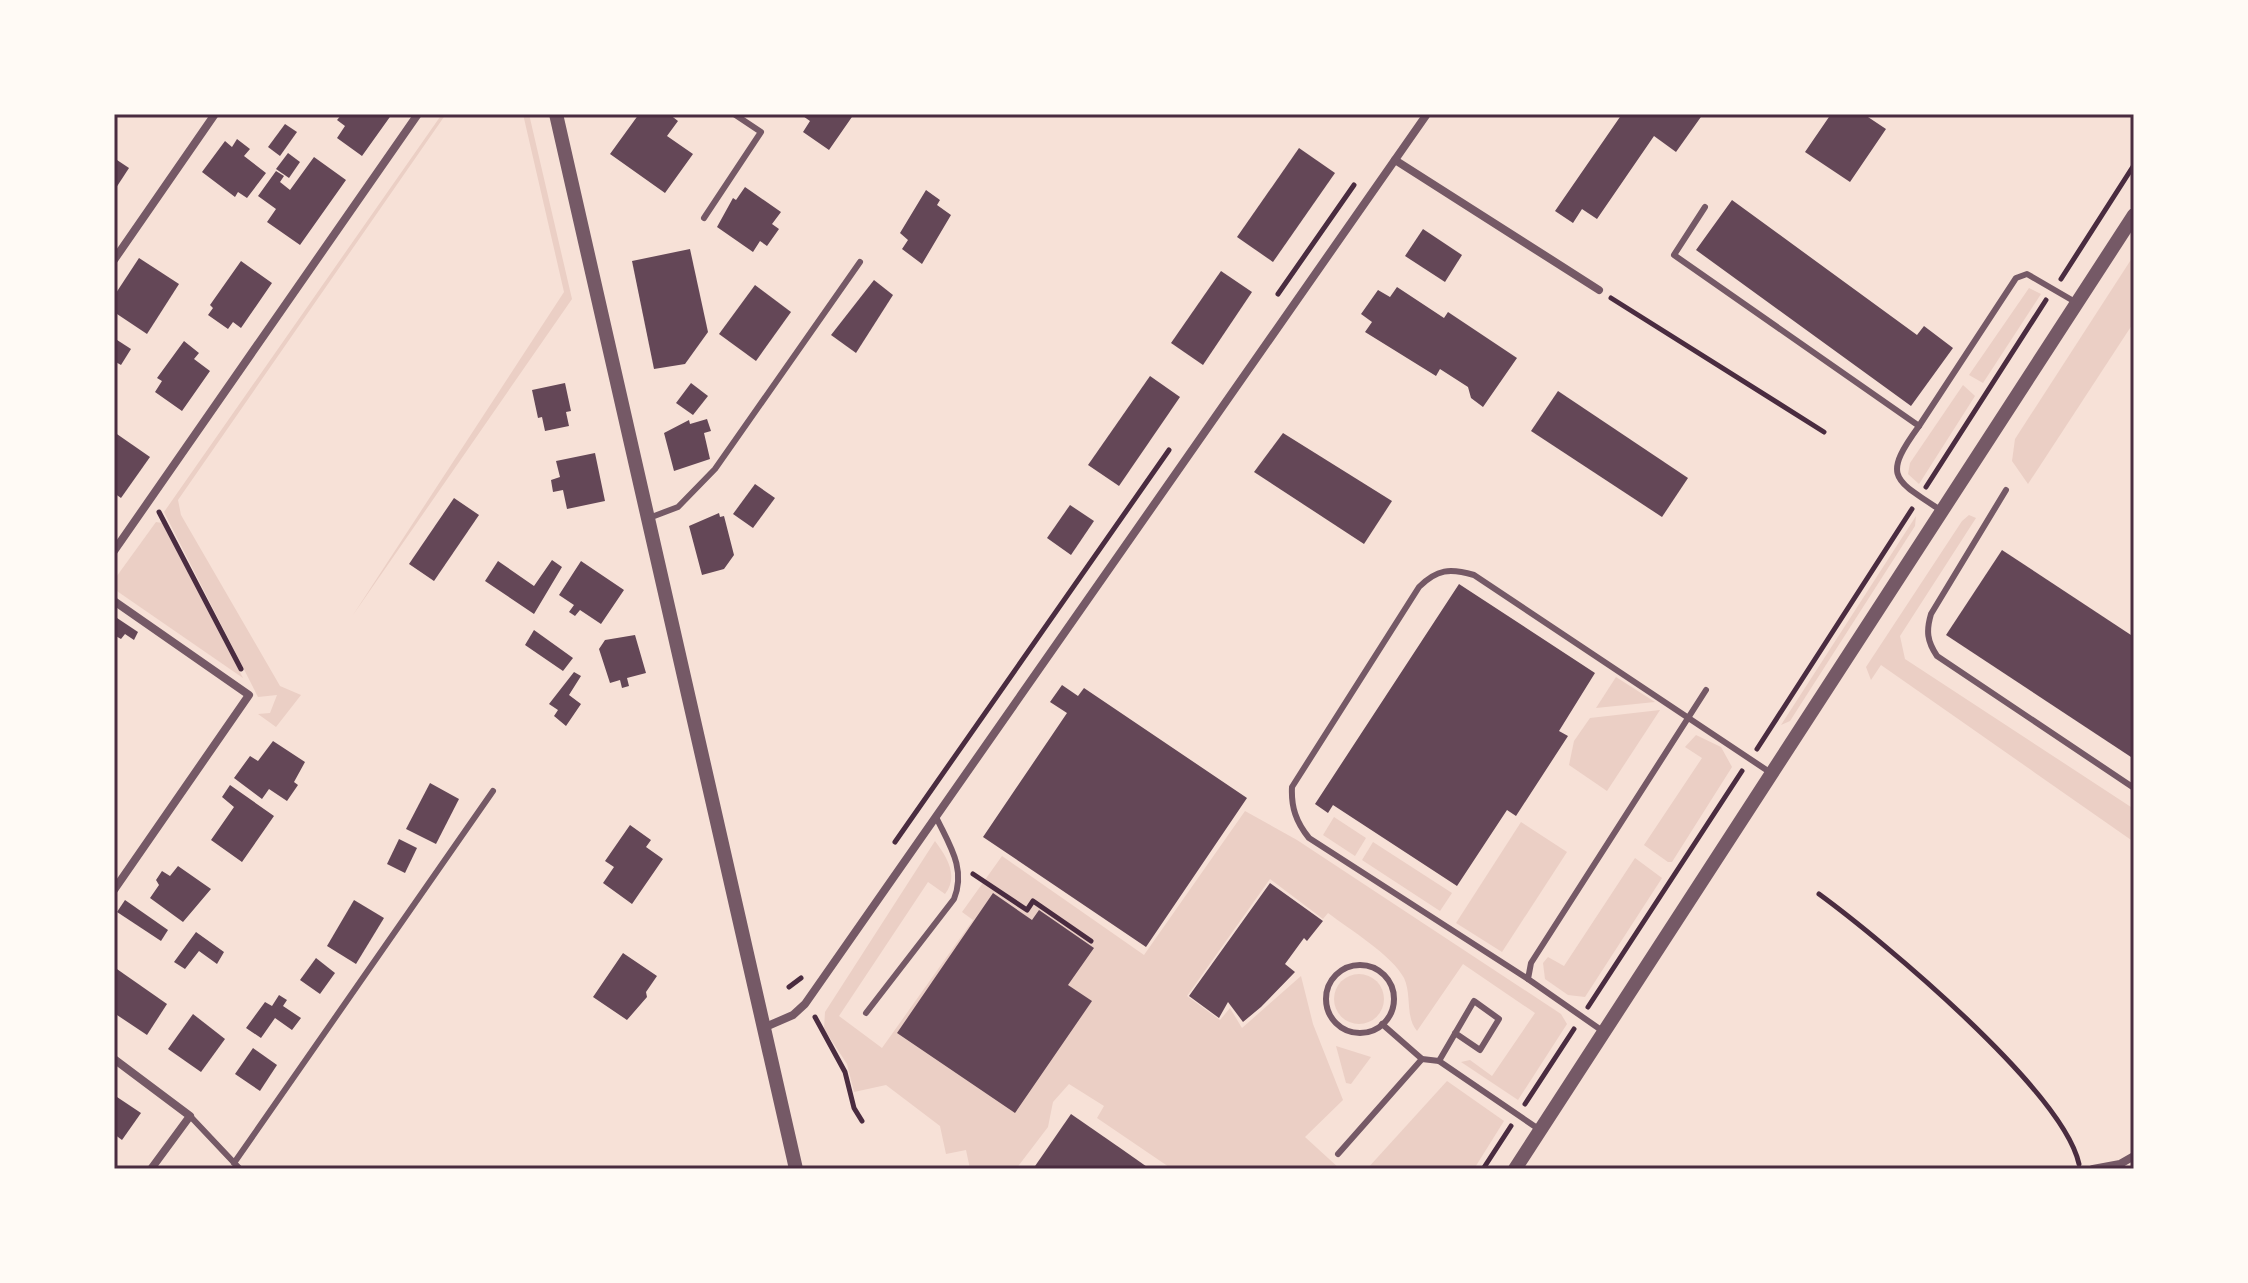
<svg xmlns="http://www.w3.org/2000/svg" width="2248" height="1283" font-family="'Sofia Sans Condensed',sans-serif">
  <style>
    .green { fill: #ebcfc5 }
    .building { fill: #644757 }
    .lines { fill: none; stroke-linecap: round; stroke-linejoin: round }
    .path { stroke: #4a2c40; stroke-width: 5 }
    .service { stroke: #755966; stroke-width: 6 }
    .minor { stroke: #755966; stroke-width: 8 }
    .tertiary { stroke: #755966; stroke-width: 14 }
    .neatline { fill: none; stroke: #4a2c40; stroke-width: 3 }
  </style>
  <rect width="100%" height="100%" fill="#f7e1d7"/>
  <!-- green -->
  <g class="green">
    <path d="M442 114H446L178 500 181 515 280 686 301 695 276 727 258 714 270 713 277 695 258 697 164 512Z"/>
    <path d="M523 114H529L572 299 353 615 564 292Z"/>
    <path d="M2134 255V322L2028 484 2012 461 2015 439Z"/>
    <path d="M2029 288 2041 294 1983 383 1969 375Z"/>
    <path d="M1963 385 1975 396 1919 484 1908 474 1910 463Z"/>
    <path d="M1969 515 1976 518 1900 636 1905 659 2134 809V842L1881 665 1871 680 1866 667 1962 521Z"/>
    <path d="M1916 516 1915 526 1790 721 1781 725Z"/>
    <path d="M156 522 162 523 243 678 114 589V580Z"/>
    <path d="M1616 677 1655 702 1596 708Z"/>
    <path d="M1660 710 1607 791 1569 765 1574 741 1590 718Z"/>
    <path d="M1696 735 1721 747 1732 767 1672 862H1668L1644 845 1702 758 1685 747Z"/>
    <path d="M1245 811 1297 840 1561 1014 1567 1024 1518 1100 1461 1062 1470 1060 1492 1076 1535 1013 1463 964 1417 1031C1405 1017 1412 995 1404 978 1392 955 1349 929 1328 913L1323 919 1270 879 1187 996 1220 1020 1230 1008 1242 1028 1301 976 1313 1024 1343 1100 1305 1137 1340 1169H1172L1097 1118 1104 1106 1069 1084 1053 1102 1048 1127 1016 1169H970L966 1150 946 1154 940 1126 886 1085 854 1092 847 1064 824 1029 825 1012 935 841C947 857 959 876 945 894L928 882 839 1016 882 1048 973 920 962 912 1002 856 1144 955Z"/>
    <path d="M1334 817 1366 838 1355 856 1323 835Z"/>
    <path d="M1521 822 1567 852 1502 952 1456 923Z"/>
    <path d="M1373 842 1452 893 1440 911 1362 860Z"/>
    <path d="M1635 858 1662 878 1585 997 1568 995 1545 979 1543 963 1548 957 1564 966Z"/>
    <circle cx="1359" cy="999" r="25"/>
    <path d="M1336 1046 1371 1057 1351 1084 1346 1083Z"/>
    <path d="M1447 1081 1504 1121 1474 1169H1367Z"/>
  </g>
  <!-- building -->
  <g class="building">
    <path d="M342 114H392L362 156 337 138 345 126 337 120Z"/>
    <path d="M639 114H669L678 121 667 136 693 154 665 193 610 154Z"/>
    <path d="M800 114H854L829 150 803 132 810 121Z"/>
    <path d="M1622 114H1703L1676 152 1654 136 1597 219 1582 209 1573 223 1555 211Z"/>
    <path d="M1831 114H1870L1868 117 1886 129 1850 182 1805 152Z"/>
    <path d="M285 124 297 132 280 156 268 147Z"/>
    <path d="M237 139 250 149 244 156 266 173 247 198 238 192 235 197 202 172 225 141 232 147Z"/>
    <path d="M1299 148 1335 173 1273 262 1237 237Z"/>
    <path d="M288 153 300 162 289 178 276 169Z"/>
    <path d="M314 157 346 180 300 245 267 222 276 209 258 196 276 171 284 176 280 182 290 190Z"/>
    <path d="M114 158 129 168 114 191Z"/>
    <path d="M745 187 781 212 772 224 779 229 767 246 760 241 753 252 717 227 733 198 736 200Z"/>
    <path d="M926 190 940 200 937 205 951 215 922 264 902 249 908 240 900 233Z"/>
    <path d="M1732 200 1917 335 1924 326 1953 348 1911 406 1696 250Z"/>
    <path d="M1423 229 1462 255 1445 282 1405 256Z"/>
    <path d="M690 249 708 332 685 364 654 369 632 261Z"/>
    <path d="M139 258 179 284 147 334 114 312V296Z"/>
    <path d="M241 261 272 283 241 328 233 322 228 329 208 315 213 308 210 305Z"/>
    <path d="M1221 271 1252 292 1203 365 1171 343Z"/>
    <path d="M874 280 893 295 856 353 831 335Z"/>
    <path d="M755 285 791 312 756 361 719 334Z"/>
    <path d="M1397 287 1444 318 1448 312 1517 358 1483 407 1471 398 1468 387 1440 369 1436 376 1365 332 1372 322 1361 314 1378 290 1390 297Z"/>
    <path d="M114 338 131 349 121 365 114 361Z"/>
    <path d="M184 341 199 353 194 359 210 371 182 411 155 392 162 381 157 378Z"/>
    <path d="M1150 376 1180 397 1119 486 1088 465Z"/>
    <path d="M565 383 571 411 566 412 569 426 545 431 542 417 538 418 532 390Z"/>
    <path d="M691 383 708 396 693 415 676 403Z"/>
    <path d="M1558 391 1688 478 1662 517 1531 431Z"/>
    <path d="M707 419 711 431 704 433 710 459 674 471 664 433 689 420 690 424Z"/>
    <path d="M114 432 150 457 121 498 114 493Z"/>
    <path d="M1283 433 1392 501 1364 544 1254 472Z"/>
    <path d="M595 453 605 501 567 509 563 490 553 492 551 480 560 477 556 461Z"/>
    <path d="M755 484 775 498 753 528 733 514Z"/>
    <path d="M454 498 479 515 434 581 409 564Z"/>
    <path d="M1070 505 1094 521 1071 555 1047 538Z"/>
    <path d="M719 513 720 517 724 516 734 555 724 569 702 575 689 526Z"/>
    <path d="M2002 550 2134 637V759L1946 635Z"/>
    <path d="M552 560 562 567 534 614 485 581 498 561 534 586Z"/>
    <path d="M581 561 624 590 601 624 580 610 575 616 569 612 574 605 559 595Z"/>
    <path d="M1459 584 1595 673 1559 731 1568 736 1516 816 1507 810 1457 886 1333 805 1328 813 1315 804Z"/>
    <path d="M114 616 138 632 134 640 125 634 121 639 114 635Z"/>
    <path d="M534 630 573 658 563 671 525 645Z"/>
    <path d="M635 635 646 673 627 678 629 686 622 688 620 680 610 683 599 649 605 640Z"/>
    <path d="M574 672 581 676 569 695 581 704 566 726 554 716 558 710 549 704Z"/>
    <path d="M1062 685 1078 696 1084 688 1247 798 1146 947 983 837 1067 713 1050 702Z"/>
    <path d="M273 741 305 762 294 782 298 785 287 801 269 789 262 799 234 778 250 756 258 761Z"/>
    <path d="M430 783 459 799 436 844 406 829Z"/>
    <path d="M230 785 274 816 242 862 211 840 234 807 222 797Z"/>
    <path d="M630 825 651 840 646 847 663 859 632 904 603 883 614 867 605 861Z"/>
    <path d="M399 839 417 848 405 873 387 864Z"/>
    <path d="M178 866 211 889 183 922 150 898 159 885 156 880 162 871 170 876Z"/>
    <path d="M1270 883 1323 921 1307 941 1304 938 1285 964 1295 972 1261 1007 1243 1022 1228 1002 1219 1018 1189 996Z"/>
    <path d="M993 893 1032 920 1039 910 1094 948 1068 985 1092 1001 1015 1113 897 1033Z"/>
    <path d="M125 900 168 930 161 941 117 912Z"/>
    <path d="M354 900 384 918 356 964 327 946Z"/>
    <path d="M196 932 224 952 217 964 199 951 185 969 174 962Z"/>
    <path d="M623 953 657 976 646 992 647 997 627 1020 593 997Z"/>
    <path d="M316 958 335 973 320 994 300 980Z"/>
    <path d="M114 967 167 1004 147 1035 114 1013Z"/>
    <path d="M279 995 287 1000 283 1006 301 1018 292 1030 275 1018 261 1038 246 1028 265 1002 272 1006Z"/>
    <path d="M193 1014 225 1039 201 1072 168 1049Z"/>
    <path d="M253 1048 277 1065 260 1091 235 1074Z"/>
    <path d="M114 1095 141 1113 122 1140 114 1134Z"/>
    <path d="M1071 1114 1123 1150 1150 1169H1033Z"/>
  </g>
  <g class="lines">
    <!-- path -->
    <g class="path">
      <path d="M2061 279 2134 165"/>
      <path d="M1278 294 1354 185"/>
      <path d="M1611 298 1824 432"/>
      <path d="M1926 487 2046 300"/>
      <path d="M159 512 241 669"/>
      <path d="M1757 749 1912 509"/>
      <path d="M895 842 1169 450"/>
      <path d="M973 874 1027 910 1033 901 1091 941"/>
      <path d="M1819 894C1882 940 2063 1091 2079 1164"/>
      <path d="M789 987 801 978"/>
      <path d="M1588 1007 1742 771"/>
      <path d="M815 1017 845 1072 854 1108 862 1121"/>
      <path d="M1525 1104 1574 1029"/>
      <path d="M1483 1169 1511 1126"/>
    </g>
    <!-- service -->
    <g class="service">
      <path d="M1705 207 1674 255 1919 426C1882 477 1893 479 1942 511"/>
      <path d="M704 218 761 132 734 114"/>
      <path d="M1919 426 2016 278 2027 274 2077 303"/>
      <path d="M2006 490 1931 614C1926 631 1927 641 1937 656L2134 788"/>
      <path d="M649 518 678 507 715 469 860 262"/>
      <circle cx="1360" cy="999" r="34"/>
      <path d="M1528 979 1309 838C1296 822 1291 807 1292 787L1419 587C1437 569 1450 568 1474 575L1771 773"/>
      <path d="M866 1013 954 899C966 869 950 846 937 819"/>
      <path d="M1382 1024 1422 1059 1439 1061 1540 1130"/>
      <path d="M1604 1032 1528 979 1531 963 1706 690"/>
      <path d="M1439 1061 1474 1001 1499 1019 1480 1050 1455 1033"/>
      <path d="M190 1116 240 1169"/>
      <path d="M1338 1154 1422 1059"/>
      <path d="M234 1163 493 791"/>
    </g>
    <!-- minor -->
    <g class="minor">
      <path d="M1395 160 1599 290"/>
      <path d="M114 260 215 114"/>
      <path d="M114 551 418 114"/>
      <path d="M114 601 249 695 114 890"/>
      <path d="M763 1028 793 1015 805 1004 1427 114"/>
      <path d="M114 1059 190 1116 151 1169"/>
      <path d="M2093 1169 2120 1164 2134 1156"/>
    </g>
    <!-- tertiary -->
    <g class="tertiary">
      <path d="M556 114 796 1169"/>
      <path d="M1515 1169 2134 215"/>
    </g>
  </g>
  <!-- border -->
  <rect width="2248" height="1283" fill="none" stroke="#fffaf5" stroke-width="232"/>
  <rect x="116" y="116" width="2016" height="1051" class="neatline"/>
</svg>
